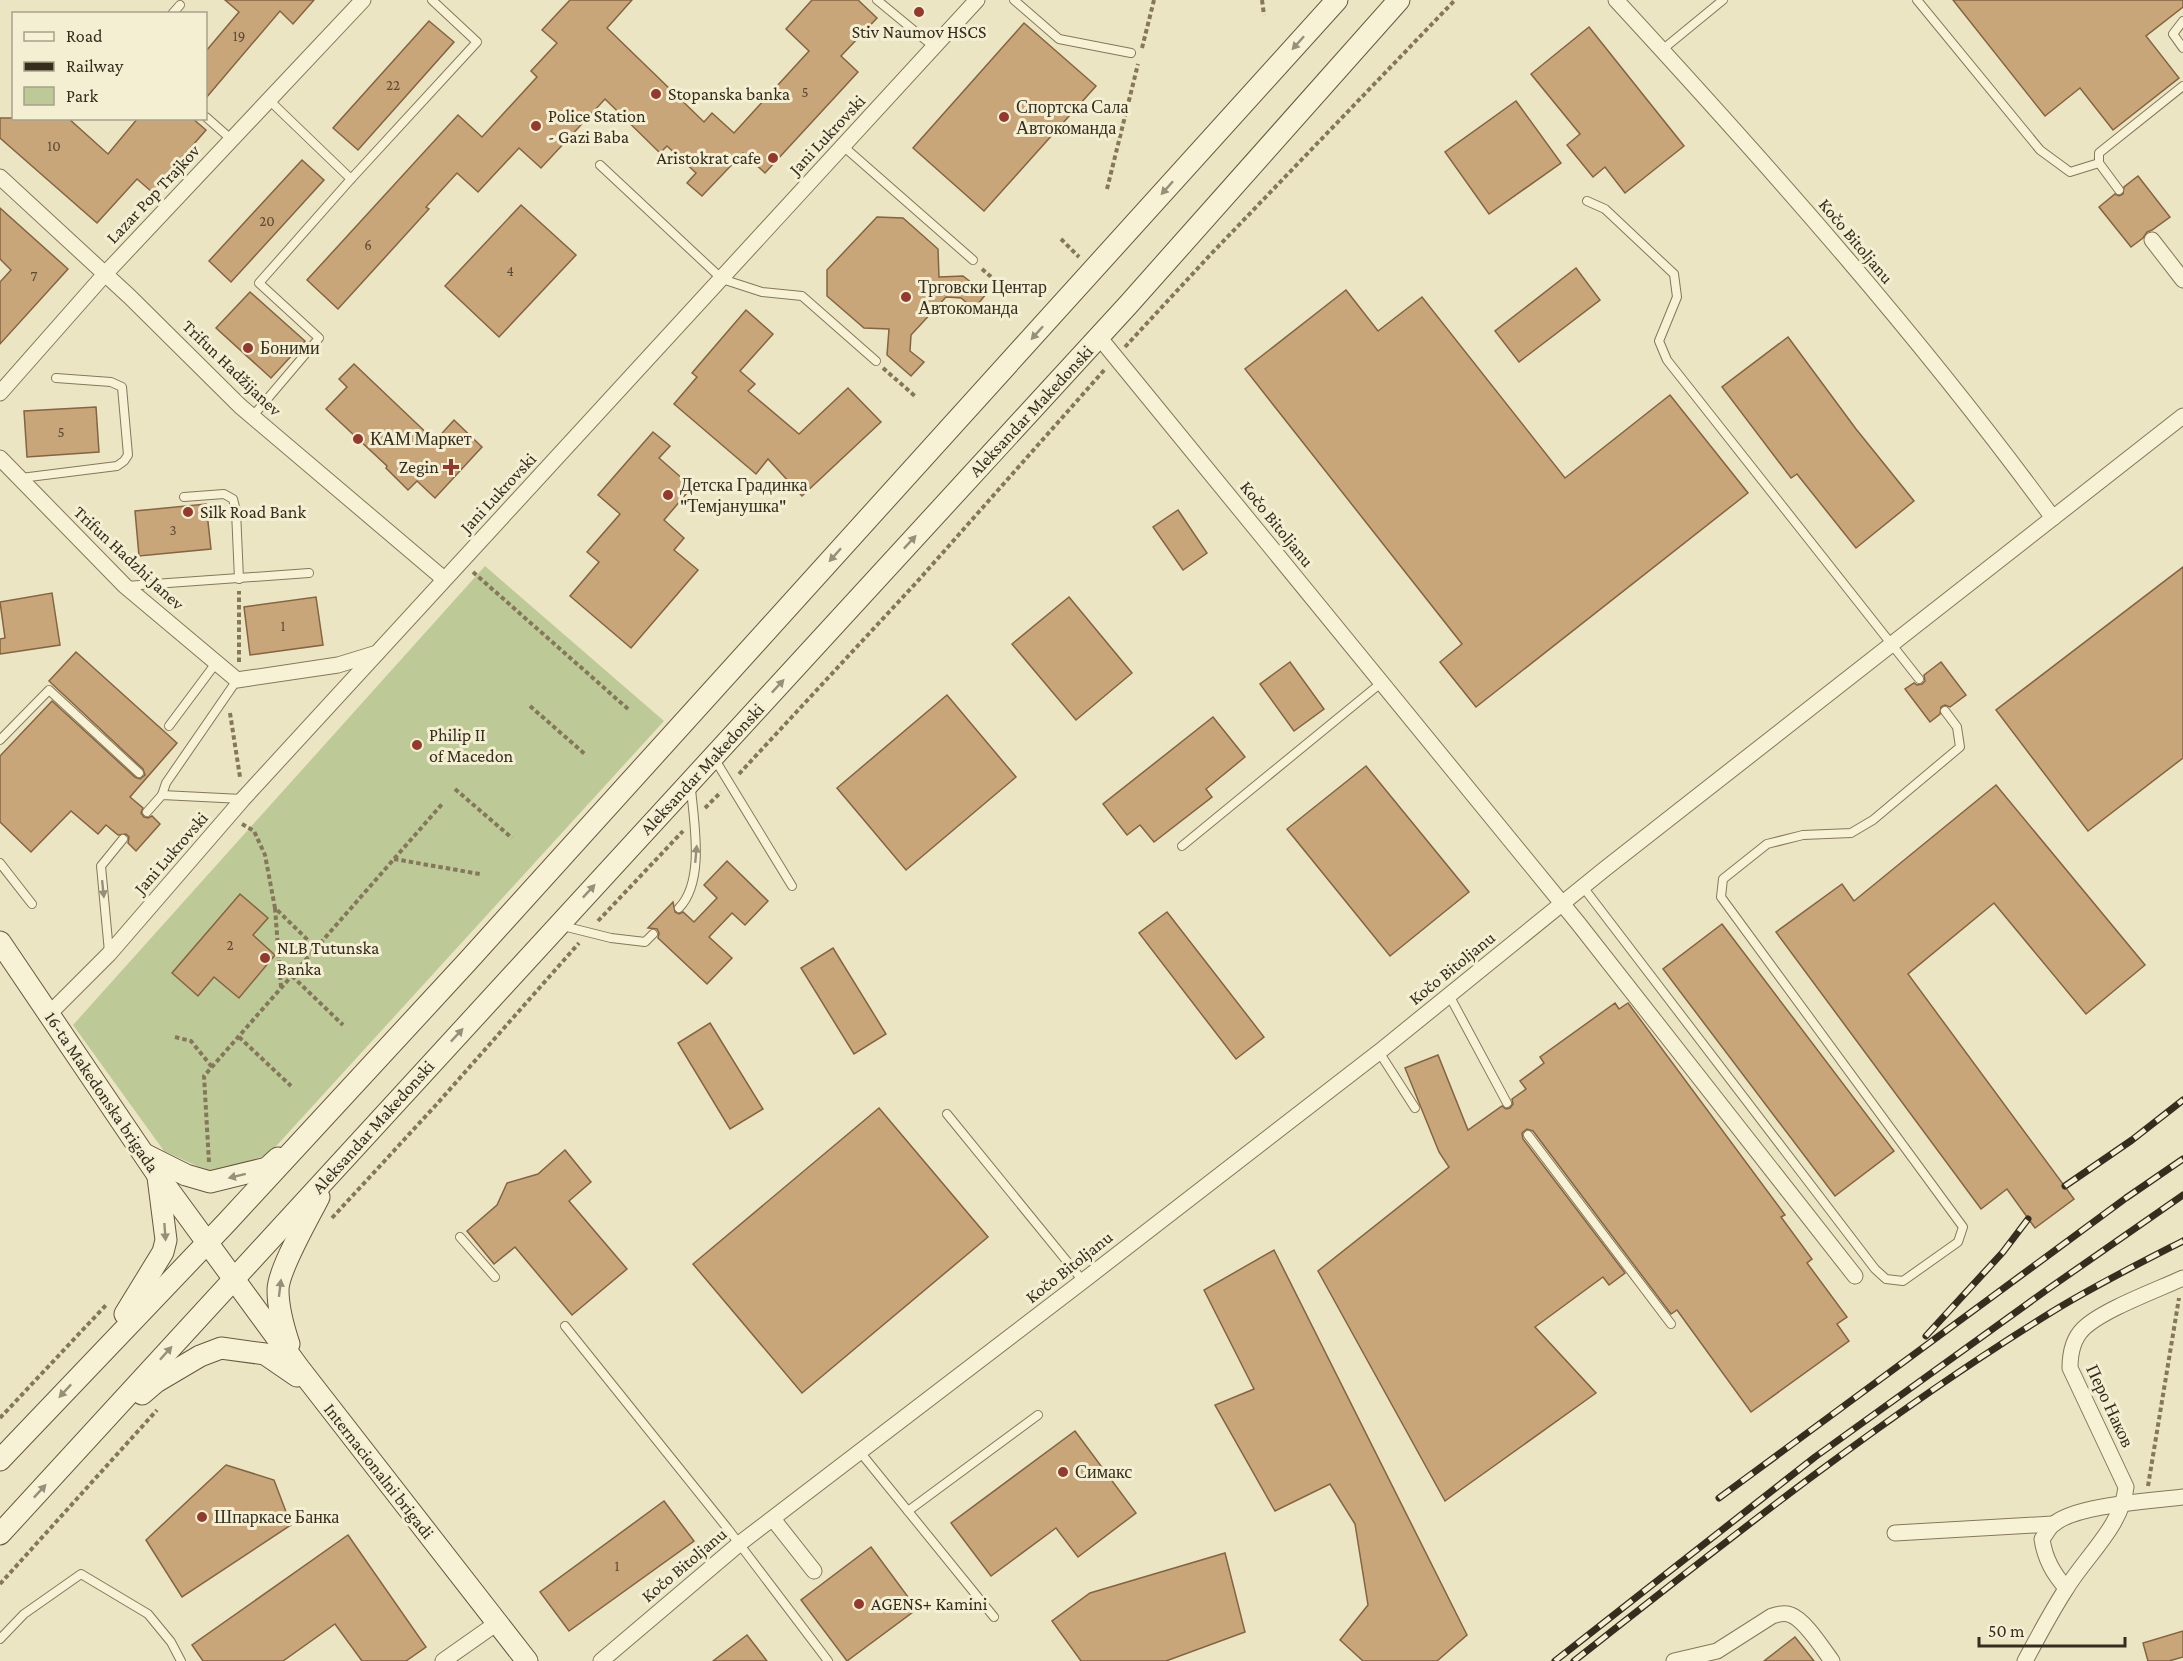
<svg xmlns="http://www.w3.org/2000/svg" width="2183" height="1661" font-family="'Crimson Pro',serif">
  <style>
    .green { fill: #bdca97 }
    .building { fill: #c9a57a; stroke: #846441; stroke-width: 1.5 }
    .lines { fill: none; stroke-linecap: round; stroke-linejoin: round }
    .lane-casing { stroke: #85775a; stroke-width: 10 }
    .street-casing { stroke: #85775a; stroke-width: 17 }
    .secondary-casing { stroke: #67583e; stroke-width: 23 }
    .path { stroke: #85775a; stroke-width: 4; stroke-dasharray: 4.5 3; stroke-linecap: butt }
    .lane { stroke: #f7f2d5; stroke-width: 8 }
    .street { stroke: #f7f2d5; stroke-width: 15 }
    .secondary { stroke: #f7f2d5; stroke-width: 21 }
    .rail-casing { stroke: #362d1e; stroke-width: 7 }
    .rail { stroke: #f4efd2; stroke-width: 4.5; stroke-dasharray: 14; stroke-linecap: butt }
    .oneway { fill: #96907a }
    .poi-dot { fill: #923a2d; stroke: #f4efd2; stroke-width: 2 }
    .labels { text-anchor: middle; stroke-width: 6; stroke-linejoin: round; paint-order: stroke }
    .number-label { font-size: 15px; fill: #5b4b35 }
    .poi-label { font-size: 18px; fill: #362d1e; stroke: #f4efd2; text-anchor: start }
    .street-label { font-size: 18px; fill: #362d1e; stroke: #f4efd2 }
  </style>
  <rect width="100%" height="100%" fill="#ece5c3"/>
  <!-- green -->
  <path class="green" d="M485 566 664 721 268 1155 210 1172 164 1151 73 1025Z"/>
  <!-- building -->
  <g class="building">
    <path d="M225 0H314L293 24 280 11 206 98V51L239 12Z"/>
    <path d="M570 0H632L607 28 704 122 712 113 734 133 809 51 786 29 812 0H858L877 18 841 56 858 72 765 173 743 153 702 196 687 183 696 173 667 146 660 153 605 99 541 168 519 148 478 192 457 173 426 207 429 209 338 309 307 280 458 115 482 137 537 77 531 71 557 43 542 30Z"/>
    <path d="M1953 0H2183V7L2146 36 2179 78 2113 130 2080 88 2045 116Z"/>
    <path d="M429 21 454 42 358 150 333 128Z"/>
    <path d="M1024 23 1096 86 984 211 913 148Z"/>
    <path d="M1589 27 1684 146 1625 193 1605 167 1593 177 1567 145 1580 134 1531 74Z"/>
    <path d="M1516 101 1561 163 1489 214 1445 152Z"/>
    <path d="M0 118H68L108 154 138 118H192L206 130 152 192 137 179 97 223 0 138Z"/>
    <path d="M302 160 324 180 231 282 209 261Z"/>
    <path d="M2138 176 2170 217 2152 230 2147 232 2143 238 2131 247 2099 207 2115 194 2119 196 2123 194 2124 187Z"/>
    <path d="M521 205 576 255 499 337 445 286Z"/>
    <path d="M0 208 68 269 0 344V282L11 270 0 259Z"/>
    <path d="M877 217 903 218 938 249 939 277 963 276 986 294 974 309 961 298 946 297 911 335 910 351 924 362 911 376 887 355 889 329 864 328 827 296V270Z"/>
    <path d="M1576 268 1600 300 1519 362 1495 331Z"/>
    <path d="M1346 290 1378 331 1422 297 1565 478 1670 395 1748 493 1476 707 1440 662 1462 644 1245 369Z"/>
    <path d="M250 292 305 341 271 378 216 328Z"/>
    <path d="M746 310 773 334 740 371 755 384 748 391 799 434 848 388 881 422 802 496 768 459 756 474 674 404 697 377 692 373Z"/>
    <path d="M1788 337 1856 429 1914 501 1856 548 1797 474 1791 478 1722 387Z"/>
    <path d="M354 364 435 441 454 420 482 447 435 498 417 481 408 490 386 468 387 466 326 409 347 387 339 379Z"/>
    <path d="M96 407 99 452 27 457 24 411Z"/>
    <path d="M653 432 670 446 659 458 692 487 664 520 684 538 674 550 698 570 631 648 570 596 599 562 587 552 620 514 598 495Z"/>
    <path d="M206 504 211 549 139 556 135 511Z"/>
    <path d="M1178 510 1207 553 1183 570 1153 527Z"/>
    <path d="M2183 567V758L2088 831 1996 710Z"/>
    <path d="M52 593 60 645 0 654V639L5 638 0 602Z"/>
    <path d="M316 597 323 645 250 655 244 607Z"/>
    <path d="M1069 597 1132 673 1076 720 1012 644Z"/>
    <path d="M76 652 177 743 130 797 143 808 141 813 144 817 148 818 152 816 160 824 136 851 128 843 129 837 126 834 118 835 106 825 98 834 71 811 31 852 0 822V756L52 701 135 777 140 779 145 775 143 769 49 681Z"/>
    <path d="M1290 662 1324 709 1294 731 1260 684Z"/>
    <path d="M1941 662 1966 695 1950 707 1945 705 1941 707 1940 714 1930 722 1905 689 1914 683 1917 685 1922 684 1925 681 1924 675Z"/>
    <path d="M947 695 1016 777 906 870 837 788Z"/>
    <path d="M1213 717 1245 757 1206 789 1212 797 1154 842 1140 825 1127 835 1103 804Z"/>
    <path d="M1366 766 1469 892 1390 956 1287 829Z"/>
    <path d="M1996 785 2145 965 2086 1014 1994 903 1908 974 2074 1199 2035 1228 2007 1189 1981 1209 1776 932 1842 884 1854 901Z"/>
    <path d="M727 861 768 901 745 925 732 913 709 937 732 958 707 984 658 938 659 933 657 929 648 928 673 902 675 912 679 914 683 912 694 922 717 898 704 885Z"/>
    <path d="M240 894 268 918 253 935 275 955 239 998 214 977 198 996 172 973Z"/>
    <path d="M1167 912 1264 1037 1236 1059 1139 933Z"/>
    <path d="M1722 924 1894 1151 1835 1196 1663 969Z"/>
    <path d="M833 948 886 1034 854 1054 801 968Z"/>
    <path d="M1615 1003 1619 1009 1628 1003 1785 1215 1781 1217 1812 1259 1807 1263 1847 1317 1837 1324 1849 1341 1751 1412 1677 1310 1671 1314 1533 1131 1527 1129 1522 1133 1523 1139 1625 1273 1609 1285 1603 1277 1535 1327 1596 1393 1445 1501 1318 1271 1449 1167 1439 1152 1405 1068 1438 1055 1468 1130 1502 1106 1506 1109 1510 1108 1513 1104 1512 1099 1526 1089 1520 1081 1544 1063 1540 1057Z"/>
    <path d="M710 1023 763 1109 730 1129 678 1043Z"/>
    <path d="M879 1108 988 1237 802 1393 693 1264Z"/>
    <path d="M565 1150 591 1182 569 1201 627 1269 572 1315 515 1247 494 1264 467 1231 497 1205 507 1183 538 1174Z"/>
    <path d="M1274 1250 1467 1635 1437 1661H1363L1340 1640 1368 1605 1355 1524 1330 1484 1275 1511 1215 1405 1254 1389 1204 1290Z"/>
    <path d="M1075 1431 1136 1513 1078 1557 1056 1528 991 1576 951 1523Z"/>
    <path d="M226 1465 274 1480 291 1525 182 1597 146 1540Z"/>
    <path d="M664 1501 694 1541 569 1631 540 1592Z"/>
    <path d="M348 1535 426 1647 406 1661H362L335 1624 283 1661H203L192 1645Z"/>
    <path d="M871 1547 917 1609 847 1661 801 1600Z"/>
    <path d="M1225 1553 1245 1632 1166 1661H1081L1052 1621 1090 1593Z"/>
    <path d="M2183 1631V1657L2169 1661H2148L2143 1643Z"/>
    <path d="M747 1635 767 1661H713Z"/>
    <path d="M1795 1637 1814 1661H1764Z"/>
  </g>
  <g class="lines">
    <defs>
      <g id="lane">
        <path d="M877 0 934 47"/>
        <path d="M1014 0 1059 39 1131 53"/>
        <path d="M1917 0 2040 150 2070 172 2099 163"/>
        <path d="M172 14 180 5"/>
        <path d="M2183 21 2173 34 2183 48"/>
        <path d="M1662 50 1723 0"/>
        <path d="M269 100 351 179"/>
        <path d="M206 117 232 140"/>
        <path d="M843 146 973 260"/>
        <path d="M600 165 722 279 762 292 802 296 876 361"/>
        <path d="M2119 190 2099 163V153L2183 86"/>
        <path d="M1587 201 1605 209 1674 274 1677 297 1659 341 1667 360 1919 679"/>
        <path d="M252 417 319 338 259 283 351 179 477 42 432 0"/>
        <path d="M21 478 117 466 124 461 128 455 122 387 111 382 56 378"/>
        <path d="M184 497 224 494 233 499 236 511 239 579"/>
        <path d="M126 586 309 573"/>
        <path d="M169 726 216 663"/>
        <path d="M0 740 49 690 139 773"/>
        <path d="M714 758 792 886"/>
        <path d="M162 795 166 783 237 680"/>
        <path d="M147 812 162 795 242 799"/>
        <path d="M1182 846 1381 683"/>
        <path d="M0 863 32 904"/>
        <path d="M1583 887 1875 1269 1886 1279 1903 1281 1958 1242 1963 1227 1721 897 1723 879 1767 844 1803 835 1851 833 1873 820 1960 747 1957 727 1945 711"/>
        <path d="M679 908C705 881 694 823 691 789"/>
        <path d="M563 926 611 938 645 942 653 934"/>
        <path d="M109 952 101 866 123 839"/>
        <path d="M1449 995 1507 1103"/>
        <path d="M1379 1052 1415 1108"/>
        <path d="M947 1114 1083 1281"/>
        <path d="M1528 1135 1671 1324"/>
        <path d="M460 1237 495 1277"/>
        <path d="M565 1326 728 1529 828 1661"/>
        <path d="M860 1452 994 1617"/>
        <path d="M908 1511 1038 1415"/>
        <path d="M0 1639 24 1614 81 1574 148 1614 171 1642 181 1661"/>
      </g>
      <g id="street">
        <path d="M1616 0C1769 166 1920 336 2053 518"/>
        <path d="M0 177 130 297 240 406 444 579"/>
        <path d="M2152 240 2183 280"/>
        <path d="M1099 337 1578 923 1855 1276"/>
        <path d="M0 393 105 274 363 0"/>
        <path d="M0 458 125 586 237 680 338 665 377 653"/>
        <path d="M49 1014 109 954 243 799 977 0"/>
        <path d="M773 1519 814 1571"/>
        <path d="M1895 1533 2052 1524"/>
        <path d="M2066 1588C2053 1573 2045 1559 2042 1539 2046 1534 2049 1527 2054 1524 2076 1505 2152 1501 2183 1497"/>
        <path d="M443 1661 497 1623"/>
        <path d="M601 1661 739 1544 1083 1281 1379 1052 1606 868 2183 416"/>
        <path d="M1674 1661 1717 1651 1772 1616C1778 1614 1785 1612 1791 1615 1805 1620 1823 1649 1832 1661"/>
        <path d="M2025 1661C2038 1637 2051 1612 2066 1589 2086 1556 2122 1526 2126 1487L2070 1368C2070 1354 2073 1339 2083 1329 2102 1310 2157 1290 2183 1278"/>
      </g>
      <g id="secondary">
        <path d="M0 942 157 1174 299 1368 527 1661"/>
        <path d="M146 1155 186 1175 210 1182 267 1168 278 1158"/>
        <path d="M125 1314 163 1252 166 1240 158 1177"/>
        <path d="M289 1344C283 1326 278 1309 278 1290 278 1270 309 1217 319 1197"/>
        <path d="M142 1394 156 1382 200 1356 221 1348 265 1354 297 1376"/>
        <path d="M0 1460 227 1222 467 962 1337 0"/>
        <path d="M0 1534 1128 305 1399 0"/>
      </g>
    </defs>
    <!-- lane casing -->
    <use href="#lane" class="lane-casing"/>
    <!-- street casing -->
    <use href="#street" class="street-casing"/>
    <!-- secondary casing -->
    <use href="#secondary" class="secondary-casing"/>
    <!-- path -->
    <g class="path">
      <path d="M1262 0 1264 15"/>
      <path d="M1142 48 1154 0"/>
      <path d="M1107 189 1138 64"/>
      <path d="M1061 239 1079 257"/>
      <path d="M982 269 1011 294"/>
      <path d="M1125 347 1211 254 1455 0"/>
      <path d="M883 368 916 397"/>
      <path d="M473 572 628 709"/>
      <path d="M239 662V591"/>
      <path d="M530 706 586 755"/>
      <path d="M230 713 240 777"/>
      <path d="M739 774 916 583 1106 368"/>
      <path d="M455 789 512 838"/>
      <path d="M705 808 721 792"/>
      <path d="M242 824 254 831 265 855 275 908 316 948"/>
      <path d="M394 859 480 874"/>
      <path d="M275 908 281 987"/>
      <path d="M598 921 683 831"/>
      <path d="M292 976 343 1025"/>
      <path d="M175 1037 191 1041 212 1067"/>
      <path d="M239 1037 291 1086"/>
      <path d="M209 1162 204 1076 443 803"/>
      <path d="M332 1218 436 1105 579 943"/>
      <path d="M0 1418 107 1304"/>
      <path d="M2148 1486 2179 1298"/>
      <path d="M0 1584 157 1410"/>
    </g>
    <!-- lane -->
    <use href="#lane" class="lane"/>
    <!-- street -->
    <use href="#street" class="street"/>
    <!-- secondary -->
    <use href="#secondary" class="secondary"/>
    <defs>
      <g id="rail">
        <path d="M2065 1186 2132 1140 2183 1100"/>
        <path d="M1926 1336 2003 1252 2028 1219"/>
        <path d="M1719 1498 2126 1198 2183 1159"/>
        <path d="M1555 1661 1815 1457 2048 1289 2183 1195"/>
        <path d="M1574 1661C1730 1538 1886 1414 2055 1310 2096 1285 2140 1263 2183 1241"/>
      </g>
    </defs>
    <!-- rail casing -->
    <use href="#rail" class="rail-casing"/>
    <!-- rail -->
    <use href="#rail" class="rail"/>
  </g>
  <!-- one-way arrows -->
  <defs><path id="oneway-solid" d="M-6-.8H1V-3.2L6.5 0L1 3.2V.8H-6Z" transform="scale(1.5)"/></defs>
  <g class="oneway">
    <use href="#oneway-solid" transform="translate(1298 43) rotate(132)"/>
    <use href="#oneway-solid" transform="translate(1167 188) rotate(132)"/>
    <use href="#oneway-solid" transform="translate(1037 333) rotate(132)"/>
    <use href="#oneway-solid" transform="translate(910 542) rotate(-47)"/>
    <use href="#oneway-solid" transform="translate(835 555) rotate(132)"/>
    <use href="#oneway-solid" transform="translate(778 686) rotate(-47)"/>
    <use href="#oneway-solid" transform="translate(696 854) rotate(-85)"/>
    <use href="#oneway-solid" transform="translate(103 889) rotate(84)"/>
    <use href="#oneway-solid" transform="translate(589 891) rotate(-47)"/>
    <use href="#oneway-solid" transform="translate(457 1035) rotate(-47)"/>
    <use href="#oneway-solid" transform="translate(237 1176) rotate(166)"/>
    <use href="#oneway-solid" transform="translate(165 1232) rotate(86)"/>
    <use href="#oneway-solid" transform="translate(280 1288) rotate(-83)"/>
    <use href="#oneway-solid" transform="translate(166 1353) rotate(-48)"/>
    <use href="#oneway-solid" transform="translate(65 1391) rotate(133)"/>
    <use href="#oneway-solid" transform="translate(40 1491) rotate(-47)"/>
  </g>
  <!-- markers -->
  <g class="poi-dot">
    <circle cx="919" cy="12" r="6"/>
    <circle cx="656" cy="94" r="6"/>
    <circle cx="1004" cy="117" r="6"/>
    <circle cx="536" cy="126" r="6"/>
    <circle cx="773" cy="158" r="6"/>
    <circle cx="906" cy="297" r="6"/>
    <circle cx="248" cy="348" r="6"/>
    <circle cx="358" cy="439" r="6"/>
    <path d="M448 458h6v6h6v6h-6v6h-6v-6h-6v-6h6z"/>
    <circle cx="668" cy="495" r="6"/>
    <circle cx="188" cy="512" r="6"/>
    <circle cx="417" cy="745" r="6"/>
    <circle cx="265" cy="958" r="6"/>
    <circle cx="1063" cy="1472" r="6"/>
    <circle cx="202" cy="1517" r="6"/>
    <circle cx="859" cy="1604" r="6"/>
  </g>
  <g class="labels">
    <!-- number labels -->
    <g class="number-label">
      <text x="239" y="41">19</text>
      <text x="393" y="90">22</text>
      <text x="805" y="97">5</text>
      <text x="54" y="151">10</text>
      <text x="267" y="226">20</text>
      <text x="368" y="250">6</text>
      <text x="510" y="276">4</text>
      <text x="34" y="281">7</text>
      <text x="61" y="437">5</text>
      <text x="173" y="535">3</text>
      <text x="283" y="631">1</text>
      <text x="230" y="950">2</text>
      <text x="617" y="1571">1</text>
    </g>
    <!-- poi labels -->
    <g class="poi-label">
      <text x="919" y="38" text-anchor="middle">Stiv Naumov HSCS</text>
      <text x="668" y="100">Stopanska banka</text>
      <text x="1016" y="113">Спортска Сала<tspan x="1016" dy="21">Автокоманда</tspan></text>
      <text x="548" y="122">Police Station<tspan x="548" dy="21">- Gazi Baba</tspan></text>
      <text x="761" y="164" text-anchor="end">Aristokrat cafe</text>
      <text x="918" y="293">Трговски Центар<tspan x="918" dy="21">Автокоманда</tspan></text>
      <text x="260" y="354">Боними</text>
      <text x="370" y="445">КАМ Маркет</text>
      <text x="439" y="473" text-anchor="end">Zegin</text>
      <text x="680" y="491">Детска Градинка<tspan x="680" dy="21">"Темјанушка"</tspan></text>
      <text x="200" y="518">Silk Road Bank</text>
      <text x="429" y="741">Philip II<tspan x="429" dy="21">of Macedon</tspan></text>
      <text x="277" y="954">NLB Tutunska<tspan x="277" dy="21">Banka</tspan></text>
      <text x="1075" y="1478">Симакс</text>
      <text x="214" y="1523">Шпаркасе Банка</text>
      <text x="871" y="1610">AGENS+ Kamini</text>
    </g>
    <!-- street labels -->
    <g class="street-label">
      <text transform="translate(827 135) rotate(-47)" y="6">Jani Lukrovski</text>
      <text transform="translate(153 194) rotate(-47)" y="6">Lazar Pop Trajkov</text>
      <text transform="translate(1856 241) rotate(50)" y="6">Kočo Bitoljanu</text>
      <text transform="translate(232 368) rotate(44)" y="6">Trifun Hadžijanev</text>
      <text transform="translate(1031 411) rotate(-47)" y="6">Aleksandar Makedonski</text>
      <text transform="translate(498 493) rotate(-47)" y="6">Jani Lukrovski</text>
      <text transform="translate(1277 524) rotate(51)" y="6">Kočo Bitoljanu</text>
      <text transform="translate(129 558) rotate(43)" y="6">Trifun Hadzhi Janev</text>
      <text transform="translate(702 769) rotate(-47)" y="6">Aleksandar Makedonski</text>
      <text transform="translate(171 853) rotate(-49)" y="6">Jani Lukrovski</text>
      <text transform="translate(1452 968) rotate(-39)" y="6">Kočo Bitoljanu</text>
      <text transform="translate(102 1092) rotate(56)" y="6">16-ta Makedonska brigada</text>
      <text transform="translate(373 1127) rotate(-48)" y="6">Aleksandar Makedonski</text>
      <text transform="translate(1069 1267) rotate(-38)" y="6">Kočo Bitoljanu</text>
      <text transform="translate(2110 1406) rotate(65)" y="6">Перо Наков</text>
      <text transform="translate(379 1471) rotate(52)" y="6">Internacionalni brigadi</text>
      <text transform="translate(684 1565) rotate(-40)" y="6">Kočo Bitoljanu</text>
    </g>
  </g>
  <!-- legend -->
  <rect x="12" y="12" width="195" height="108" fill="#f4efd2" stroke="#a8a18a" stroke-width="1.5"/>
  <rect x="24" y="32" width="30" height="9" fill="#f7f2d5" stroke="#a8a18a" stroke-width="1.5"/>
  <text x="66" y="42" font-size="18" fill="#362d1e">Road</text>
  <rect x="24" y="62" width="30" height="9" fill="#362d1e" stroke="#a8a18a" stroke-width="1.5"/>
  <text x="66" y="72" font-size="18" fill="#362d1e">Railway</text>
  <rect x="24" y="87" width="30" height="18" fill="#bdca97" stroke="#a8a18a" stroke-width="1.5"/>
  <text x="66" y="102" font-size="18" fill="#362d1e">Park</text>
  <!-- scale -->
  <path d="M1979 1637v9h146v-9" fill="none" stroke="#362d1e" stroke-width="3"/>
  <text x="1988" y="1637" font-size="18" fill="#362d1e" stroke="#f4efd2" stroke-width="4.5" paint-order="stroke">50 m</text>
</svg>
